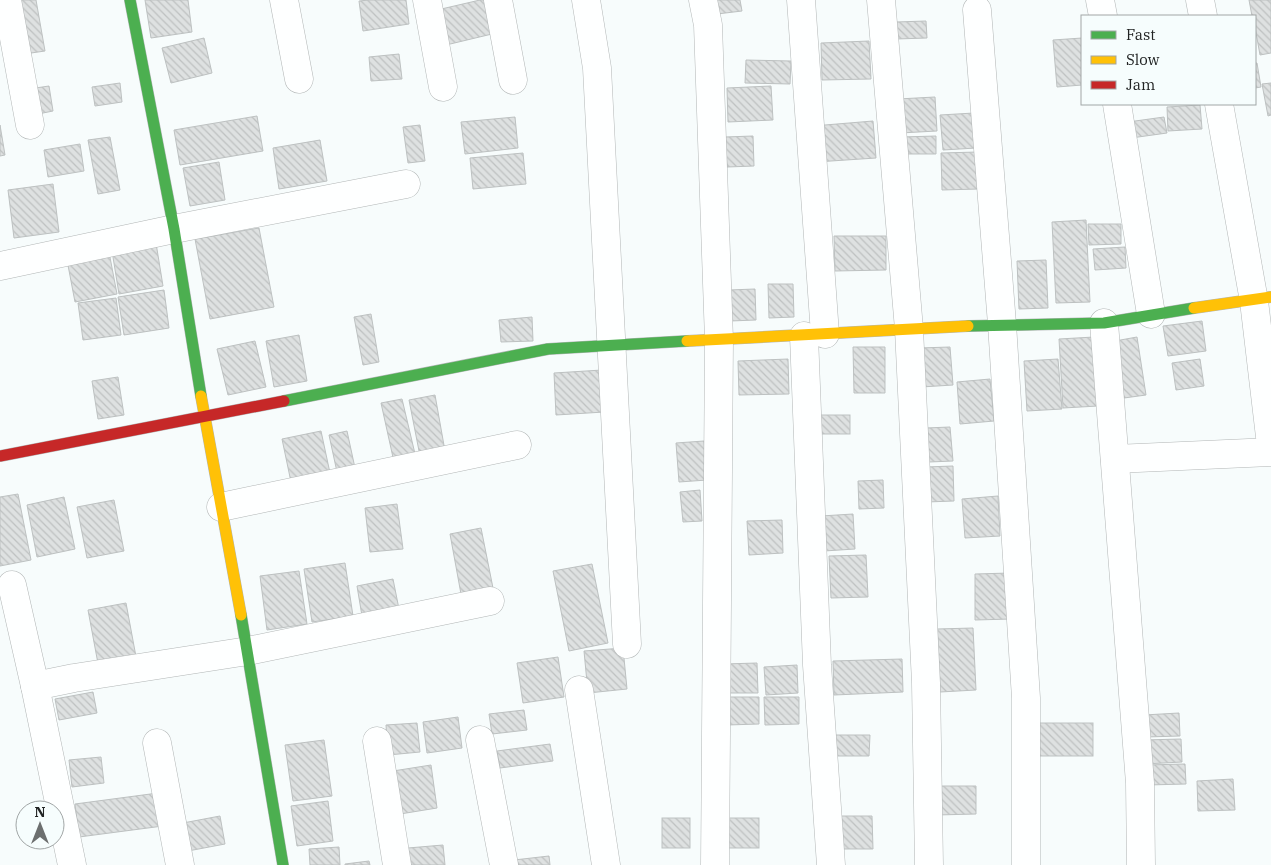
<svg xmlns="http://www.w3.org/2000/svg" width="1271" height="865" font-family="'IBM Plex Serif',serif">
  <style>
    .building { fill: url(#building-back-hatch); stroke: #bdc1c1 }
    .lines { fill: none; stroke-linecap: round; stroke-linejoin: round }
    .street-casing { stroke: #b2b6b6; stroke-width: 29 }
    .fast-casing { stroke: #b2b6b6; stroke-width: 12 }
    .slow-casing { stroke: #b2b6b6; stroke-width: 12 }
    .jam-casing { stroke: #b2b6b6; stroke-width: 12 }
    .street { stroke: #feffff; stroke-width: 28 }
    .fast { stroke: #4caf50; stroke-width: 11 }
    .slow { stroke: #ffc107; stroke-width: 11 }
    .jam { stroke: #c62828; stroke-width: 11 }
  </style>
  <defs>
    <pattern id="building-back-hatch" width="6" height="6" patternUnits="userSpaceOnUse" patternTransform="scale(1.25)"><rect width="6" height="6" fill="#dee1e1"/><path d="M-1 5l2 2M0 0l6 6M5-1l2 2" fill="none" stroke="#bec1c1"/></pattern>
  </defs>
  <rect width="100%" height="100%" fill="#f7fcfc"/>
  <!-- building -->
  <g class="building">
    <path d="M14 0H36L45 51 24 54Z"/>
    <path d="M145 0H188L192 32 151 38Z"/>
    <path d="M369 0H406L409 24 363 31 359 1Z"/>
    <path d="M480 0H485L492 34 446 45 437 10Z"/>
    <path d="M715 0H740L742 11 717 14Z"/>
    <path d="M1249 0H1271V53L1260 55 1255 27V16H1252Z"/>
    <path d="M926 21 927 38 896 39V22Z"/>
    <path d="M204 38 212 73 171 83 162 48Z"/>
    <path d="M1082 38V85L1057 87 1053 40Z"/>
    <path d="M869 41 871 79 822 80 821 43Z"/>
    <path d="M399 54 402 79 371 81 369 57Z"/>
    <path d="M746 60 791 61 790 84 745 83Z"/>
    <path d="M1255 63H1257L1261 87 1255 88Z"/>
    <path d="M120 83 122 102 95 106 92 87Z"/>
    <path d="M1271 83V115L1268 116 1262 84Z"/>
    <path d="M49 86 53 111 33 115 29 89Z"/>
    <path d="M771 86 773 120 728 122 727 88Z"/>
    <path d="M935 97 937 131 900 133 898 99Z"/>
    <path d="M1200 105 1202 129 1168 131 1167 107Z"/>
    <path d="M974 113 976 148 943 150 940 115Z"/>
    <path d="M257 116 263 151 180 165 174 130Z"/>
    <path d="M515 117 518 148 465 154 461 122Z"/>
    <path d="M1164 117 1167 133 1131 138 1128 122Z"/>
    <path d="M873 121 876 158 816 162 813 126Z"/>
    <path d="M0 125 5 155 0 156Z"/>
    <path d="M420 125 425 161 408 163 403 127Z"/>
    <path d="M753 136 754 166 727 167 725 137Z"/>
    <path d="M936 136V154H902L901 137Z"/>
    <path d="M110 137 120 190 98 194 88 140Z"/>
    <path d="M320 140 327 181 279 189 273 148Z"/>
    <path d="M80 144 84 171 48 177 44 150Z"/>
    <path d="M978 152 979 189 942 190 941 153Z"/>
    <path d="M523 153 526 184 473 189 470 158Z"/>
    <path d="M219 162 225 200 190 206 183 168Z"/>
    <path d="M53 184 59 232 14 238 8 190Z"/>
    <path d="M1086 220 1090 302 1056 303 1052 222Z"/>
    <path d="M1088 224H1121V244L1089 245Z"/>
    <path d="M259 228 274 307 210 319 195 239Z"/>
    <path d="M834 236H886V270L835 271Z"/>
    <path d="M156 243 163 286 119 294 112 251Z"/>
    <path d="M1125 247 1126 268 1095 270 1093 249Z"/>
    <path d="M109 252 117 294 75 302 67 260Z"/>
    <path d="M1046 260 1048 308 1019 309 1017 261Z"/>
    <path d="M768 284H793L794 317 769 318Z"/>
    <path d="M755 289 756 320 730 321 729 290Z"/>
    <path d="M164 290 169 328 124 335 118 297Z"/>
    <path d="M116 298 121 335 83 340 78 303Z"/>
    <path d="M371 314 379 362 363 365 354 317Z"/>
    <path d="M532 317 533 341 501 342 499 320Z"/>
    <path d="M1202 321 1206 351 1168 356 1163 326Z"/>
    <path d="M299 335 307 381 274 387 266 341Z"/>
    <path d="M1094 337 1098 406 1063 408 1059 339Z"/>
    <path d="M1137 337 1146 395 1124 398 1115 341Z"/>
    <path d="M255 341 266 387 228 395 217 349Z"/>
    <path d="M853 347H885V393H854Z"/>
    <path d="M950 347 953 385 921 387 919 348Z"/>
    <path d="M788 359 789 394 739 395 738 361Z"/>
    <path d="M1058 359 1062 409 1027 411 1024 361Z"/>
    <path d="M1200 359 1204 386 1176 390 1172 363Z"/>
    <path d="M602 370 604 412 556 415 554 373Z"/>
    <path d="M118 377 124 415 98 419 92 381Z"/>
    <path d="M990 379 994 421 960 424 957 382Z"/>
    <path d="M435 395 445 451 420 456 409 400Z"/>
    <path d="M402 399 416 458 394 462 381 403Z"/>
    <rect x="819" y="415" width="31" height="19"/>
    <path d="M950 427 953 461 929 462 926 428Z"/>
    <path d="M321 431 330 473 291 482 282 439Z"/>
    <path d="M347 431 355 468 337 472 329 435Z"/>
    <path d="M704 441 707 480 679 482 676 443Z"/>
    <path d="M953 466 954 501 926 502 925 467Z"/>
    <path d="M883 480 884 508 859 509 858 481Z"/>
    <path d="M700 490 702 521 683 522 680 492Z"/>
    <path d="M18 494 31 560 0 566V497Z"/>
    <path d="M998 496 1000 536 965 538 962 499Z"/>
    <path d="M64 497 75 549 37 557 27 505Z"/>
    <path d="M114 500 124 551 87 558 77 507Z"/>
    <path d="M397 504 403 549 370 552 365 508Z"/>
    <path d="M853 514 855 549 824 551 821 516Z"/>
    <path d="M782 520 783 553 749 555 747 521Z"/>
    <path d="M481 528 493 588 461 594 450 534Z"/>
    <path d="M866 555 868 597 831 598 829 556Z"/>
    <path d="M345 563 353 616 312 622 304 569Z"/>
    <path d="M592 564 608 643 569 651 553 571Z"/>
    <path d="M299 571 307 624 267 630 260 576Z"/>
    <path d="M1010 573 1011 619 975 620V574Z"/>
    <path d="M393 579 399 609 362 616 357 586Z"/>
    <path d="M126 603 137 662 99 669 88 610Z"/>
    <path d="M973 628 976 690 940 692 937 629Z"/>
    <path d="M623 648 627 689 588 693 584 651Z"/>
    <path d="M558 657 564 697 523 703 517 663Z"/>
    <path d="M902 659 903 692 834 695 833 661Z"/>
    <path d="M757 663 758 693H725L724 664Z"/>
    <path d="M797 665 798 693 766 695 764 667Z"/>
    <path d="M93 692 97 713 59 720 55 699Z"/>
    <path d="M727 697H759V724L727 725Z"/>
    <path d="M764 697H799V724L765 725Z"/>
    <path d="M524 710 527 730 492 734 489 714Z"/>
    <path d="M1179 713 1180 736 1145 737 1144 715Z"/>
    <path d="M458 717 462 748 427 753 423 722Z"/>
    <path d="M417 723 420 752 388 755 386 725Z"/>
    <rect x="1038" y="723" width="55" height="33"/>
    <path d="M833 735H870L869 756H833Z"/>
    <path d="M1181 739 1182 762 1145 764 1144 740Z"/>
    <path d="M324 740 332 796 293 801 285 745Z"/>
    <path d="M550 744 553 761 500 768 497 751Z"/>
    <path d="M101 757 104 783 72 787 69 760Z"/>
    <path d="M1185 764 1186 784 1147 785 1146 765Z"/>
    <path d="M431 765 437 808 400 814 393 771Z"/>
    <path d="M1233 779 1235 810 1198 811 1197 781Z"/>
    <path d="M936 786H976V814L936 815Z"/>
    <path d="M158 793 163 826 79 837 75 804Z"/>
    <path d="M328 801 333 841 297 846 291 806Z"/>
    <path d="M220 816 225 844 188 851 183 823Z"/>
    <path d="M836 816H872L873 849H836Z"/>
    <rect x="662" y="818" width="28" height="30"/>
    <rect x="725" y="818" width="34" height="30"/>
    <path d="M443 845 445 865H409L408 848Z"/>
    <path d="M339 847 340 865H310L309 849Z"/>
    <path d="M549 856 550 865H514V860Z"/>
    <path d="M369 861 370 865H345V864Z"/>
  </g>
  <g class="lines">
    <defs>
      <g id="street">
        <path d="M7 0 30 125"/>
        <path d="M284 0 299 79"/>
        <path d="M427 0 443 87"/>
        <path d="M498 0 513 80"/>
        <path d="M586 0 597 68 627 644"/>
        <path d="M703 0 708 25 719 340 715 865"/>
        <path d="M801 0 825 334"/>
        <path d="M881 0 909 329 926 683 929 865"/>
        <path d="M1100 0 1103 16"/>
        <path d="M1200 0 1203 16"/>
        <path d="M977 10 1002 324 1026 698V865"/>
        <path d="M1117 104 1151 314"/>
        <path d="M1219 104 1254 301 1271 445"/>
        <path d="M0 266 174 229 406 184"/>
        <path d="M1104 323 1140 783 1141 865"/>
        <path d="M804 336 817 665 831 865"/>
        <path d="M1115 459 1271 452"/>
        <path d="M221 507 517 445"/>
        <path d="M12 585 35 686"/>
        <path d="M579 690 606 865"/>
        <path d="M480 740 504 865"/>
        <path d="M377 741 397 865"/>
        <path d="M157 743 180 865"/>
        <path d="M72 865 35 686 74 678 248 651 490 601"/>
      </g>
      <g id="fast">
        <path d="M130 0 174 229 201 396"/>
        <path d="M968 326 1104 323 1194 308"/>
        <path d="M284 401 548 349 687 341"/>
        <path d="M241 615 283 865"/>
      </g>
      <g id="slow">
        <path d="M1194 308 1271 297"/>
        <path d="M687 341 968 326"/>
        <path d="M201 396 241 615"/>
      </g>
      <path id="jam" d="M0 456 284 401"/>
    </defs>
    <!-- street casing -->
    <use href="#street" class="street-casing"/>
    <!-- fast casing -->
    <use href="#fast" class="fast-casing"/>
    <!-- slow casing -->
    <use href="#slow" class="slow-casing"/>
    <!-- jam casing -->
    <use href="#jam" class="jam-casing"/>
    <!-- street -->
    <use href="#street" class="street"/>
    <!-- fast -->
    <use href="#fast" class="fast"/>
    <!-- slow -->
    <use href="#slow" class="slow"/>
    <!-- jam -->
    <use href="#jam" class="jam"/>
  </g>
  <!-- legend -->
  <rect x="1081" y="15" width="175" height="90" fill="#f6fdfd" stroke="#a1a6a6"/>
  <rect x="1091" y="31" width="25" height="8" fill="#4caf50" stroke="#a1a6a6"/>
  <text x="1126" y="40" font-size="15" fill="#212323">Fast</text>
  <rect x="1091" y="56" width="25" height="8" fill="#ffc107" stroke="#a1a6a6"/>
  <text x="1126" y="65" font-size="15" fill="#212323">Slow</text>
  <rect x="1091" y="81" width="25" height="8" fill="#c62828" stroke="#a1a6a6"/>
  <text x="1126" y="90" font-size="15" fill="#212323">Jam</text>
  <!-- north arrow -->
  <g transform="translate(40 825)"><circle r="24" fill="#f6fdfd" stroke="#a1a6a6"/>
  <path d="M0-4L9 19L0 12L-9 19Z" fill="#6c6f6f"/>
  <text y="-8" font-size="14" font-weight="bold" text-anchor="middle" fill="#212323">N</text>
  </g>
</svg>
